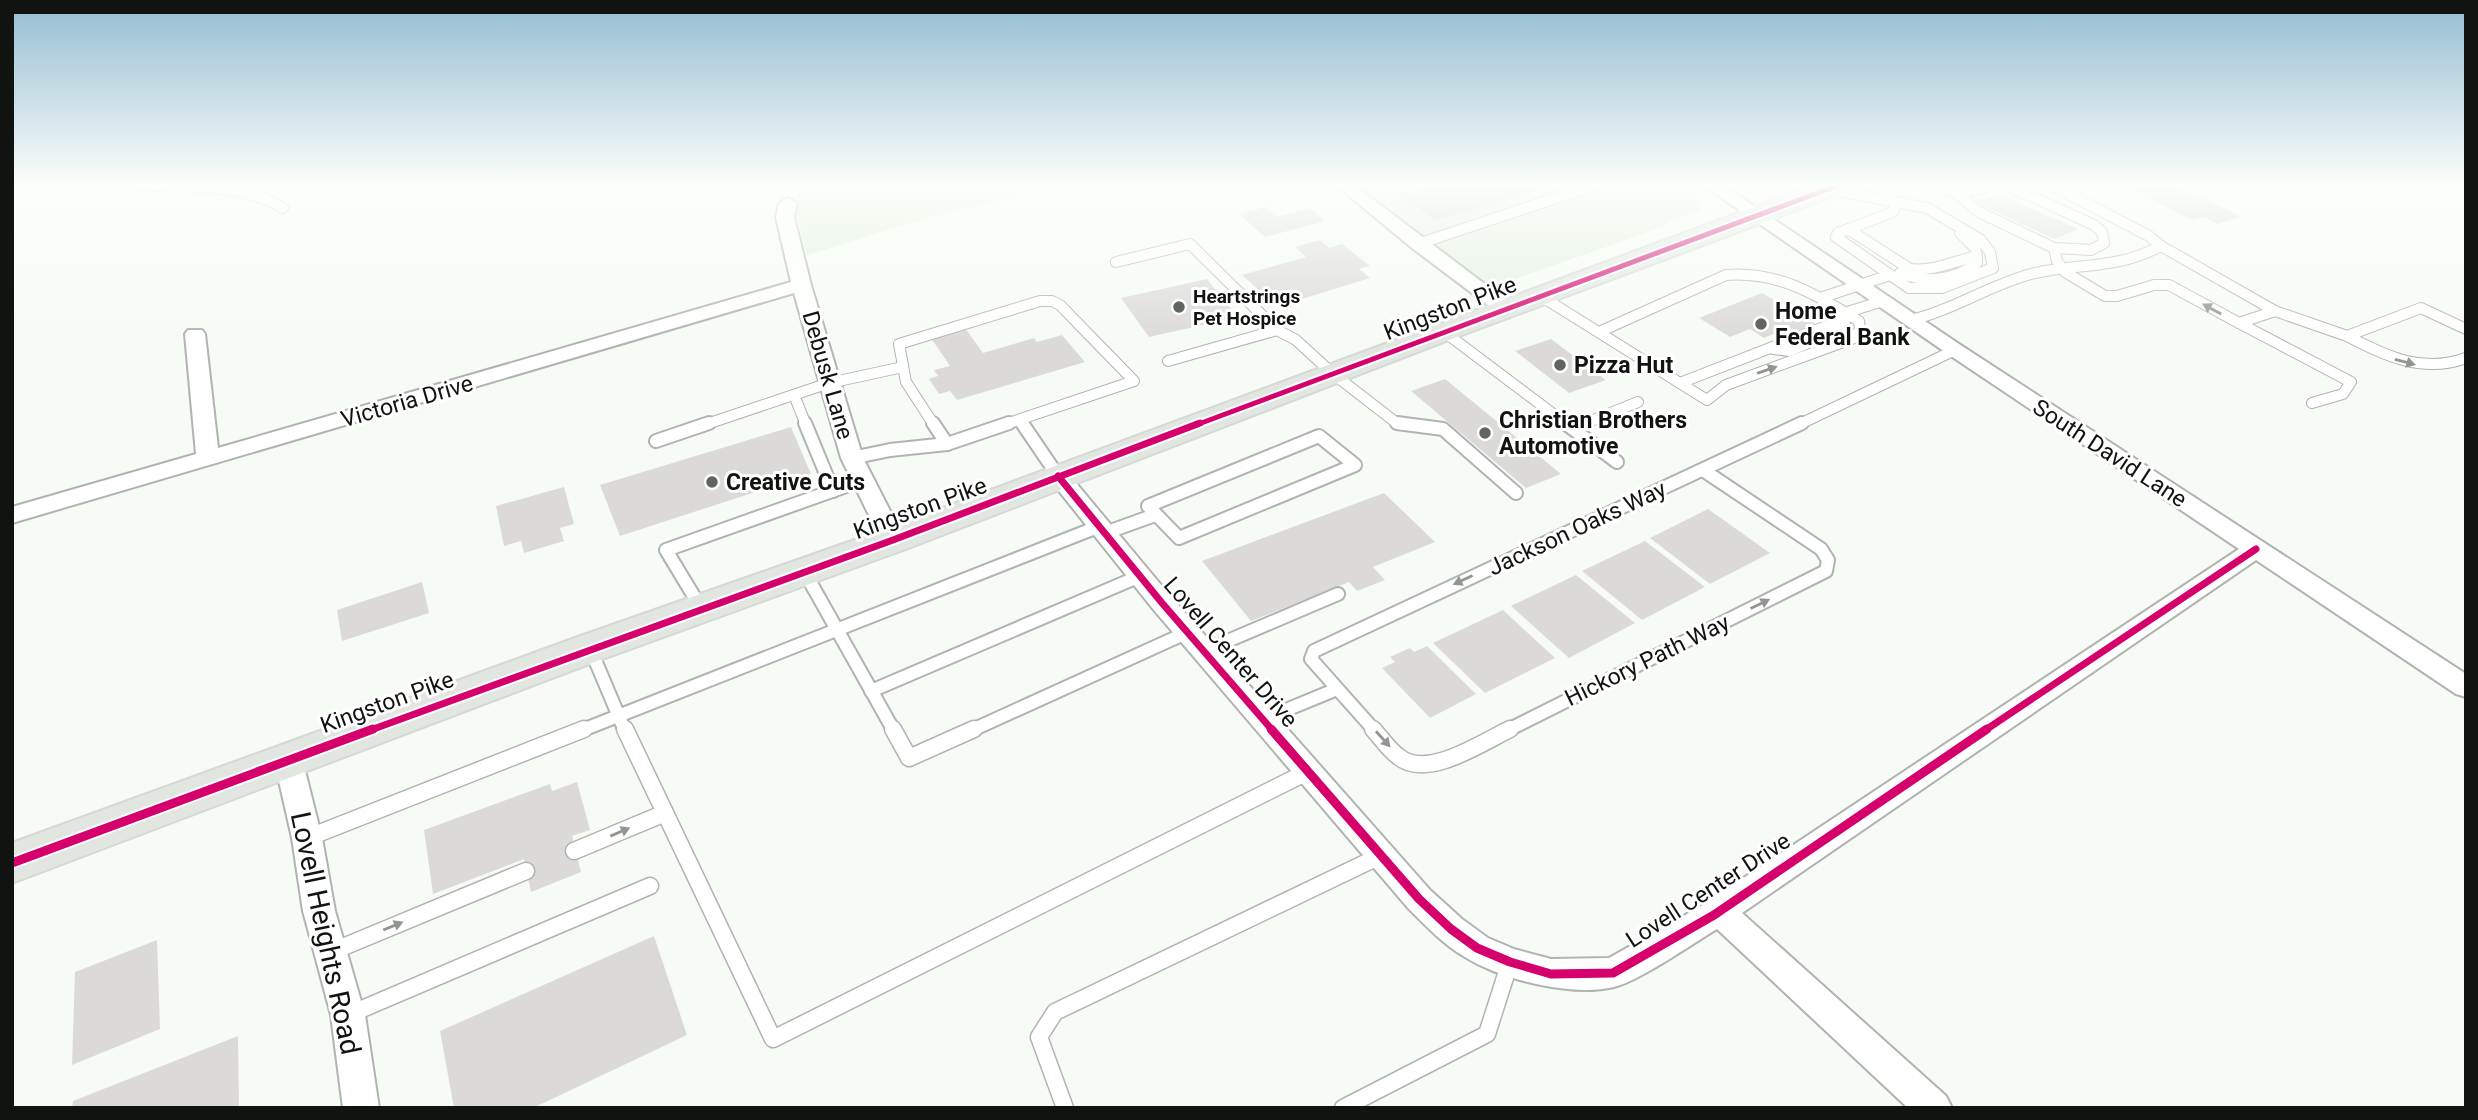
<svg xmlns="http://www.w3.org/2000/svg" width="2478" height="1120" font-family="Roboto,sans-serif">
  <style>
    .built { fill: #e5f0e3 }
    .green { fill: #e2efdf }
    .building { fill: #dbdad9 }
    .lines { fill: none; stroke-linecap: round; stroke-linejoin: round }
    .lane-far2-casing { stroke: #b0b4b0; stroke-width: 12 }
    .lane-far1-casing { stroke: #b0b4b0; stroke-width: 16 }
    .lane-casing { stroke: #b0b4b0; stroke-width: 19 }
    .street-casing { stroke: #b0b4b0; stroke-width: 4 }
    .primary-casing { stroke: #d5d8d4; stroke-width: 4 }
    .lane-far2 { stroke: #fefffe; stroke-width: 10 }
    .lane-far1 { stroke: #fefffe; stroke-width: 12 }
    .lane { stroke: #fefffe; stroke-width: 16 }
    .street { fill: #fefffe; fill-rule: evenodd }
    .primary { fill: #e2e6e0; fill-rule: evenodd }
    .cycleway-far2-casing { stroke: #fff; stroke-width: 9 }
    .cycleway-far1-casing { stroke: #fff; stroke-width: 11 }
    .cycleway-casing { stroke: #fff; stroke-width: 13 }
    .cycleway-far2 { stroke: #d6006c; stroke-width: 5 }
    .cycleway-far1 { stroke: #d6006c; stroke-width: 7 }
    .cycleway { stroke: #d6006c; stroke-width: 9 }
    .oneway { fill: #939592 }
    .poi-dot { fill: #606560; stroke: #fff; stroke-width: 2.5 }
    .labels { text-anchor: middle; stroke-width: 6; stroke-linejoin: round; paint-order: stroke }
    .far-poi-label { font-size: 19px; font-weight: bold; fill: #10130f; stroke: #fff; text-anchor: start }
    .street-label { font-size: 23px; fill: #10130f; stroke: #fff }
    .poi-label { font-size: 23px; font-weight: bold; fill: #10130f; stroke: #fff; text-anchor: start }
    .near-street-label { font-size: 28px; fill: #10130f; stroke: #fff }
  </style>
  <rect width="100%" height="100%" fill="#f6fcf5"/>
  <!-- built -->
  <path class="built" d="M1353 185H1767L1743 189 1728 185 1694 195 1702 204 1701 210 1666 223 1663 227 1500 284 1488 285 1476 280Z"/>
  <!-- green -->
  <path class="green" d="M799 185H1008L1019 196 930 217 807 255 795 208Z"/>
  <!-- building -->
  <g class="building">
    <path d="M1430 185H1554L1436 221 1399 194Z"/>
    <path d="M2123 185H2176L2241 217 2217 224 2204 217 2192 220Z"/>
    <path d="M1997 194 2079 229 2054 239 1975 202Z"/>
    <path d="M1266 207 1277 217 1310 208 1325 221 1265 237 1239 214Z"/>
    <path d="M1320 240 1329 248 1342 244 1370 266 1359 269 1370 278 1292 302 1285 296 1270 300 1242 275 1306 257 1295 247Z"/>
    <path d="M1207 279 1238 317 1149 337 1121 298Z"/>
    <path d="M1762 293 1839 338 1810 350 1778 332 1764 338 1750 329 1730 337 1699 318Z"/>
    <path d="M965 328 983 353 1034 338 1037 342 1062 335 1085 362 957 400 950 391 939 394 929 379 938 376 934 370 950 366 931 338Z"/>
    <path d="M1551 339 1606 380 1569 393 1515 351Z"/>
    <path d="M1445 379 1561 474 1526 488 1411 391Z"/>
    <path d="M791 427 811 474 620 536 600 485Z"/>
    <path d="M564 487 574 524 560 528 564 541 524 553 521 541 504 546 496 506Z"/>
    <path d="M1384 493 1435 542 1373 567 1385 580 1357 591 1349 582 1251 621 1202 561Z"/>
    <path d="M1708 509 1770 553 1710 584 1650 538Z"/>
    <path d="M1645 541 1705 587 1642 620 1582 571Z"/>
    <path d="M1576 575 1635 623 1569 658 1511 606Z"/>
    <path d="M422 582 429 613 342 641 337 610Z"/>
    <path d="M1503 610 1555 658 1485 693 1433 643Z"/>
    <path d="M1427 646 1476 694 1430 718 1382 668 1395 662 1390 657 1410 648 1414 652Z"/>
    <path d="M577 782 590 830 572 836 581 872 531 892 524 859 433 894 424 830 550 784 552 791Z"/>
    <path d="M654 936 687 1035 533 1108H454L440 1031Z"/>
    <path d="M157 940 160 1029 72 1065 75 972Z"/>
    <path d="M238 1036 239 1108H72L73 1101Z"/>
  </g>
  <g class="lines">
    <defs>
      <g id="lane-far2">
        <path d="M126 185C175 188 239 181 283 208"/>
        <path d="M1881 185 1896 204"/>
        <path d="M1938 185 1958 194 1979 212 2054 248 2091 250 2104 243 2102 232 2094 225 2007 185"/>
        <path d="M1829 189 1927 208 1981 240 1990 252 1993 268 1942 288H1909L1836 237 1838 233 1893 212 1896 204"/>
        <path d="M1958 194 1995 185"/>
        <path d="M1848 229 1910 269C1934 272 1954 261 1977 256L1975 248 1960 233"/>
        <path d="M1418 244 1595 185"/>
        <path d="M2161 246 2275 311 2347 336 2421 308 2466 329"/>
        <path d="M2054 248 2057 261 2065 272 2105 296H2117L2154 285H2169L2239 323 2275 311"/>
        <path d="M1116 262 1190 244 1277 330 1296 340 1332 373 1398 424 1407 425"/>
        <path d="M1900 273C1925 284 1955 280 1977 263V256"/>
        <path d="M1539 295 1707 400 1726 385 1854 338 1860 329 1859 321C1816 294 1778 271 1726 275L1599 332"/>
        <path d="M1823 297 1890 275"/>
        <path d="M1841 314 1883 301"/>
        <path d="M1911 320C1953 310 1990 285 2031 274 2079 262 2113 271 2161 246L2149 236 2051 185"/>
        <path d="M2239 323 2351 382 2343 394 2312 403"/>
        <path d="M1443 331 1568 425"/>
        <path d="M2347 336C2386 356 2422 374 2466 358"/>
        <path d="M1773 349 1790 351 1844 328 1846 313"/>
        <path d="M1168 361 1277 330"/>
        <path d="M1680 383 1837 322 1846 313"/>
        <path d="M794 395 806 425"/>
        <path d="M1020 420 1023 425"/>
        <path d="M704 425 829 383 903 367"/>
        <path d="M934 425 906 382 899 344 1040 301H1052L1060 305 1134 381 1003 425"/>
        <path d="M1581 425 1638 402"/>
        <path d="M1798 425 1955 350"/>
      </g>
      <g id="lane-far1">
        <path d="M805 423 833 491"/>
        <path d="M933 423 947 444"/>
        <path d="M1022 423 1058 476"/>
        <path d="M1397 423 1443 429 1516 493"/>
        <path d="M1565 423 1617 462"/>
        <path d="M1573 428 1585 423"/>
        <path d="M1319 436 1355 465 1179 538 1148 506Z"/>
        <path d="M656 441 709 423"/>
        <path d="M947 444 1009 423"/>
        <path d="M852 458 890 450 947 444"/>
        <path d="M1105 533 1155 515"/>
        <path d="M804 571 894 731"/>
        <path d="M701 608 666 550 863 480"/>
        <path d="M590 648 625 731"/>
        <path d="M1204 651 1338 594"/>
        <path d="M871 691 1140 576"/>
        <path d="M1264 719 1337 689"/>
        <path d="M580 731 1100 526"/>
        <path d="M970 731 1188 632"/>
        <path d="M1375 731 1311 659 1314 651 1802 423"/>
        <path d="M1506 731 1826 571 1828 560 1821 549 1703 470"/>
      </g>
      <g id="lane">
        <path d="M625 729 773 1039 1309 771"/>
        <path d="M893 729 909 758 974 729"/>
        <path d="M1373 729C1381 738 1389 750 1399 757 1427 780 1483 742 1510 729"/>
        <path d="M307 838 584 729"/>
        <path d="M574 851 665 813"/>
        <path d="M331 952 526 871"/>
        <path d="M348 1015 650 886"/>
        <path d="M1065 1108 1039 1037 1055 1012 1382 855"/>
        <path d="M1343 1108 1487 1034 1510 962"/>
      </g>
      <g id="street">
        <path d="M1336 185H1354L1511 304 1514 308 1511 312H1497L1412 248Z"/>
        <path d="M1703 185H1723L1962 346 2466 674V697L2456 694 2256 560 1742 913 1946 1096 1952 1108H1908L1717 929C1692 944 1639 981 1614 987 1572 997 1502 980 1465 957 1443 944 1426 926 1408 908L1153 609 1047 476 1050 471H1066L1171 597 1430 890 1462 919 1488 938 1514 949 1551 959 1609 958 1703 905 2239 549 1948 354Z"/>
        <path d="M788 198 797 203 794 217 811 285 863 458 905 540 902 546 893 548 884 546 841 458 794 293 12 523V507L196 454 185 334 188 330H202L205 334 218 448 791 282 776 217 779 203Z"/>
        <path d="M288 748 298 751 302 759 322 838 335 911 365 1015 379 1108H343L331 1015 303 911 292 838 274 759 278 751Z"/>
      </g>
      <path id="primary" d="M1814 185H1852L1848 191 1454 338 906 549 605 658 12 883V843L575 638 880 531Z"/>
    </defs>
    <!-- lane-far2 casing -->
    <use href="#lane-far2" class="lane-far2-casing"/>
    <!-- lane-far1 casing -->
    <use href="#lane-far1" class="lane-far1-casing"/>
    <!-- lane casing -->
    <use href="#lane" class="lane-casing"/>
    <!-- street casing -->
    <use href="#street" class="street-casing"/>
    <!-- primary casing -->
    <use href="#primary" class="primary-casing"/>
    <!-- lane-far2 -->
    <use href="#lane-far2" class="lane-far2"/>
    <!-- lane-far1 -->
    <use href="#lane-far1" class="lane-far1"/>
    <!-- lane -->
    <use href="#lane" class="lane"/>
    <!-- street -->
    <use href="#street" class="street"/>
    <!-- primary -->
    <use href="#primary" class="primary"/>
    <defs>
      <path id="cycleway-far2" d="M1196 425 1839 185"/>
      <g id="cycleway-far1">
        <path d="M1058 476 1162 603 1273 731"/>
        <path d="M368 731 893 540 1200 423"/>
        <path d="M1984 731 2256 549"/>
      </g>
      <g id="cycleway">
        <path d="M1271 729 1419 899 1451 929 1477 948 1510 962 1551 974 1613 973 1714 915 1987 729"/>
        <path d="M12 863 373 729"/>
      </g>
    </defs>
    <!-- cycleway-far2 casing -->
    <use href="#cycleway-far2" class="cycleway-far2-casing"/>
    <!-- cycleway-far1 casing -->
    <use href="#cycleway-far1" class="cycleway-far1-casing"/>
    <!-- cycleway casing -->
    <use href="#cycleway" class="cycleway-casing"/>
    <!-- cycleway-far2 -->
    <use href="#cycleway-far2" class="cycleway-far2"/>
    <!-- cycleway-far1 -->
    <use href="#cycleway-far1" class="cycleway-far1"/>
    <!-- cycleway -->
    <use href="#cycleway" class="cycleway"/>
  </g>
  <!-- one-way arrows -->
  <defs><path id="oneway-solid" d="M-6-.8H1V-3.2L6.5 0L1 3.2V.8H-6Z" transform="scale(1.75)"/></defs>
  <g class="oneway">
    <use href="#oneway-solid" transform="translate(2212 309) rotate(-151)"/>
    <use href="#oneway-solid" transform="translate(2405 362) rotate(15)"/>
    <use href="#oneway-solid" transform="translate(1767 370) rotate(-19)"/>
    <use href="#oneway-solid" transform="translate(1463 580) rotate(155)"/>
    <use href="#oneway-solid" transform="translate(1760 604) rotate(-26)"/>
    <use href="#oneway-solid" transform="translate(1383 739) rotate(48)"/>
    <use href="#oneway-solid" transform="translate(620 832) rotate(-23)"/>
    <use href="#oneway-solid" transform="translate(393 926) rotate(-22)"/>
  </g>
  <!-- sky -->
  <linearGradient id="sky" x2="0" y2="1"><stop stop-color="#94bcd2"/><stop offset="0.54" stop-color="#fbfefa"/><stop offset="1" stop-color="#fbfefa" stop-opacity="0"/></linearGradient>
  <rect width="2478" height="342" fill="url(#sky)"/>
  <!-- markers -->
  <g class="poi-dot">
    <circle cx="1179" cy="307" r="7"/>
    <circle cx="1761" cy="324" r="7"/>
    <circle cx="1560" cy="365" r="7"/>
    <circle cx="1485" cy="433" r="7"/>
    <circle cx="712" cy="482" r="7"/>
  </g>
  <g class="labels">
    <!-- far-poi labels -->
    <g class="far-poi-label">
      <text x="1193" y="303">Heartstrings<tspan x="1193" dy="22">Pet Hospice</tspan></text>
    </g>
    <!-- street labels -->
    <g class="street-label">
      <text transform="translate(1450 308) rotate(-21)" y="8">Kingston Pike</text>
      <text transform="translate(828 375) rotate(74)" y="8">Debusk Lane</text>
      <text transform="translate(407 401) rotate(-16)" y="8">Victoria Drive</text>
      <text transform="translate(2110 453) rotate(33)" y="8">South David Lane</text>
      <text transform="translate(920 508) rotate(-20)" y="8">Kingston Pike</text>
      <text transform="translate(1577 528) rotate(-25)" y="8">Jackson Oaks Way</text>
      <text transform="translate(1231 652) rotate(49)" y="8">Lovell Center Drive</text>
      <text transform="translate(1647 660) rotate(-26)" y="8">Hickory Path Way</text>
      <text transform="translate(387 702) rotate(-20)" y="8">Kingston Pike</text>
      <text transform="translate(1708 890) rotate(-33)" y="8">Lovell Center Drive</text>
    </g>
    <!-- poi labels -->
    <g class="poi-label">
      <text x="1775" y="319">Home<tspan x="1775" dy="26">Federal Bank</tspan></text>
      <text x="1574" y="373">Pizza Hut</text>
      <text x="1499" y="428">Christian Brothers<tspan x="1499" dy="26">Automotive</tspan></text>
      <text x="726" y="490">Creative Cuts</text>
    </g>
    <!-- near-street labels -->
    <g class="near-street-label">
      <text transform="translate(326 933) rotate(78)" y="10">Lovell Heights Road</text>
    </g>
  </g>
  <!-- border -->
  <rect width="2478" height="1120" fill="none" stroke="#10130f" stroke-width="28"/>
</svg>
